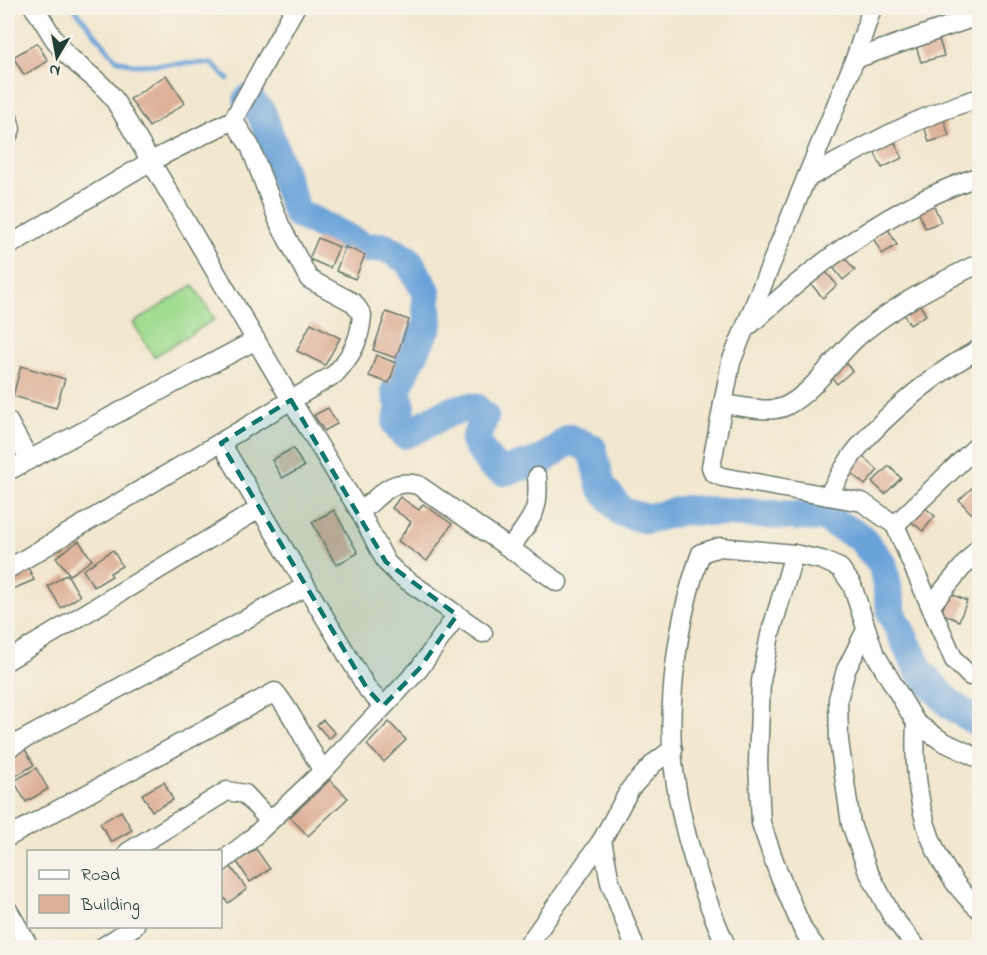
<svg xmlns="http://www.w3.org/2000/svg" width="987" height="955" font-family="'Indie Flower',sans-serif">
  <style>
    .pitch { fill: #9edb8f; stroke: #5e8c62; stroke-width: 1.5 }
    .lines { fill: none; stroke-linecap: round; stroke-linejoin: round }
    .stream { stroke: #6aa3d9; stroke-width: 5 }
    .river { stroke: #6aa3d9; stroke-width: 30 }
    .building { fill: #deb098 }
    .minor-casing { stroke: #69786a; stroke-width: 21 }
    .minor { stroke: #fff; stroke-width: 18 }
    .marked { fill: #0f766e; fill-opacity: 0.2; stroke: #0f766e; stroke-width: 4.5; stroke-dasharray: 12 8; stroke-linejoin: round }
  </style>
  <rect width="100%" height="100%" fill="#f7f3e8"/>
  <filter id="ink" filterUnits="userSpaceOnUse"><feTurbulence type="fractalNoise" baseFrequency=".0167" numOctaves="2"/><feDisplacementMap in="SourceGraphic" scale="12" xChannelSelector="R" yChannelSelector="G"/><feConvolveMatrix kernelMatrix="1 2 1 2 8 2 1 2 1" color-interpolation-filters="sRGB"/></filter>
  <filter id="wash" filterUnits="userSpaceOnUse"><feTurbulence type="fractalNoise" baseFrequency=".008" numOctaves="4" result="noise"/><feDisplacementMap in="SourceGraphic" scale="24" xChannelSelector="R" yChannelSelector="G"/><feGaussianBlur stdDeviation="1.35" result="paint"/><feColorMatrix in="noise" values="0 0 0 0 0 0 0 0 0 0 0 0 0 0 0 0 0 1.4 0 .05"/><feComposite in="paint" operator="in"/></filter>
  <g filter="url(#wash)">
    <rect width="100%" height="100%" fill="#f2e7cf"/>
    <!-- pitch -->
    <path class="pitch" d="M193 285 215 319 154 357 133 323Z"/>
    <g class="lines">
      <!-- stream -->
      <path class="stream" d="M74 8 116 59 133 65 211 63 228 79"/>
      <!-- river -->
      <path class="river" d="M248 99 261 112 297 213 366 248 385 247 408 260 426 291 428 324 396 390 401 407 397 425 404 434C431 425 447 406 475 408L484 417 475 441 490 464 504 471 541 461 570 439 592 449 601 486 622 512 647 519 685 510 823 517 859 536 883 565 892 614 920 672 951 705 980 724"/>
    </g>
    <g id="blocks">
      <!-- building -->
      <g class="building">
        <path d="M939 39 944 56 921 62 916 46Z"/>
        <path d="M37 43 48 61 24 75 13 57Z"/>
        <path d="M166 75 185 103 149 127 130 99Z"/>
        <path d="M943 116 949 136 929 142 923 122Z"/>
        <path d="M893 139 902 158 882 168 873 149Z"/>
        <path d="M933 204 941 222 925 228 918 211Z"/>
        <path d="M888 229 897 245 882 254 873 238Z"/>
        <path d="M318 238 339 247 330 268 309 259Z"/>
        <path d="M345 247 365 255 355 279 336 271Z"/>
        <path d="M844 257 855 270 843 280 832 266Z"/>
        <path d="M825 271 837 285 823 298 810 283Z"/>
        <path d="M917 300 926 315 910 325 901 310Z"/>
        <path d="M386 312 409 320 396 358 373 350Z"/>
        <path d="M311 323 340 338 325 365 297 351Z"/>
        <path d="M376 355 396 363 389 383 369 376Z"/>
        <path d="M843 360 852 371 837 384 827 372Z"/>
        <path d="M21 366 65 379 56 408 13 396Z"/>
        <path d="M328 408 337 424 324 431 314 415Z"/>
        <path d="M293 448 304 467 282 478 272 460Z"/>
        <path d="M862 456 878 470 865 485 849 471Z"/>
        <path d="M889 466 901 478 885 494 872 482Z"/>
        <path d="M975 485 980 490V507L972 514 959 500Z"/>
        <path d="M400 497 419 510 423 504 452 524 427 561 398 541 411 522 392 508Z"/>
        <path d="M918 502 935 516 923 531 906 518Z"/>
        <path d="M334 510 358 553 336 565 312 522Z"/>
        <path d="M79 541 92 560 70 575 56 557Z"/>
        <path d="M113 550 122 566 110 573 112 576 94 587 83 570Z"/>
        <path d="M28 567 34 580 8 591V576Z"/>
        <path d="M67 574 80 596 61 608 48 586Z"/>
        <path d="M949 593 967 601 959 621 941 613Z"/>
        <path d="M323 720 335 733 329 739 317 725Z"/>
        <path d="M389 722 406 740 384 762 367 745Z"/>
        <path d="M23 746 34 765 16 776 8 762V755Z"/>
        <path d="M36 768 48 789 26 802 14 781Z"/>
        <path d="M330 780 348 798 308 836 290 817Z"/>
        <path d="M164 782 173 800 152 811 142 794Z"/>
        <path d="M121 811 132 830 111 842 100 823Z"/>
        <path d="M256 849 270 869 250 882 237 862Z"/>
        <path d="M231 867 247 889 228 903 220 892V875Z"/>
      </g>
    </g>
  </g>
  <g filter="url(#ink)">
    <use href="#blocks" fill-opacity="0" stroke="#69786a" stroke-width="1.5"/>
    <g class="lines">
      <defs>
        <g id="minor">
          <path d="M34 8C44 20 50 35 60 47 76 67 99 78 114 99L291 400 360 512 386 562 398 574 483 633"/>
          <path d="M872 8 855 59 731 362 711 467 713 473 722 477 862 502 895 525 954 660 970 676H980"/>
          <path d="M855 59 980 15"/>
          <path d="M8 117 11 129 8 135"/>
          <path d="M806 179C862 148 917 116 980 98"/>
          <path d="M8 246 151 161 233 120 295 8"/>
          <path d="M751 324C818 262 892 206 980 176"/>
          <path d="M723 404C741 406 770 414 786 406 817 390 836 354 862 333 898 304 938 283 980 263"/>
          <path d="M8 421 29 459"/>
          <path d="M221 443 368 690 383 706"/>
          <path d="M8 471 256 340"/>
          <path d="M828 496C837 480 846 462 858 448 886 414 940 369 980 349"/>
          <path d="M360 512C380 496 390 478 418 485L558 582"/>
          <path d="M895 525 980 443"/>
          <path d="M511 547C531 518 540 514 537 477"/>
          <path d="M794 554 770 635 761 681 758 762 761 823 778 872 803 930 816 948"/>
          <path d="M8 569 335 374C352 355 360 341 362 315L354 303 309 279 280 225 250 146 233 120"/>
          <path d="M931 605 980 546"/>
          <path d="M866 630 846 670 838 699 839 741 851 824 867 869 892 916 917 948"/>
          <path d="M8 660 259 509"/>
          <path d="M916 723C912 793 925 861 980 910"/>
          <path d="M8 748 305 587"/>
          <path d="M8 837 275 692C295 716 306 745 323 771"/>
          <path d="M602 840 610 882 635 948"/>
          <path d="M128 852 227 791 245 794 270 821"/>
          <path d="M220 863 250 840 323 771 419 669 457 615"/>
          <path d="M8 910 30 948"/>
          <path d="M101 948 135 926"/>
          <path d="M526 948 602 840 630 789 654 763 673 749"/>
          <path d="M727 948C703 894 683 836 675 778 665 710 677 618 701 553L720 547 794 554 822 560 840 568 852 585 874 652 916 723 942 741 980 759"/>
        </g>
      </defs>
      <!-- minor casing -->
      <use href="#minor" class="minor-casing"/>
      <!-- minor -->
      <use href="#minor" class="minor"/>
    </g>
  </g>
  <!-- marked area -->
  <path class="marked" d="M291 400 386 562 457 615 419 669 383 706 368 690 221 443Z"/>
  <!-- margin -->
  <rect width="987" height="955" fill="none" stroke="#f7f3e8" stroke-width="30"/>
  <!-- legend -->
  <rect x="27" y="850" width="195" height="78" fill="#f7f3e8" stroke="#a1aaa0" stroke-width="1.5"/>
  <rect x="39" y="870" width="30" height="9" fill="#ffffff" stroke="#a1aaa0" stroke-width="1.5"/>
  <text x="81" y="880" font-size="18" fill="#1f3d34">Road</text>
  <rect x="39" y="895" width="30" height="18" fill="#deb098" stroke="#a1aaa0" stroke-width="1.5"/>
  <text x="81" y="910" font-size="18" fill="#1f3d34">Building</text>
  <!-- north arrow -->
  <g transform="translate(57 57) rotate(190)" stroke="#f7f3e8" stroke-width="4.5" paint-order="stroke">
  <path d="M0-4.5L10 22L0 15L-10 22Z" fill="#1f3d34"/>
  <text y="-9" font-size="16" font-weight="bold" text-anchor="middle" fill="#1f3d34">N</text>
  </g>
</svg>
